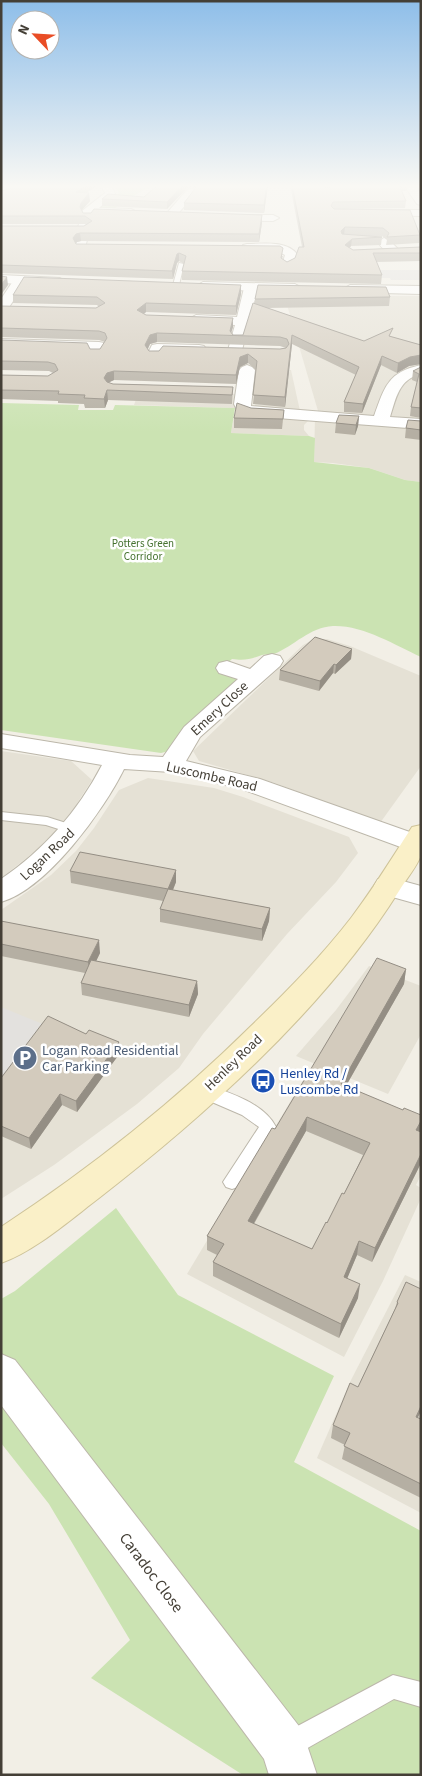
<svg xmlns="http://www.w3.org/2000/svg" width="422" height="1776" font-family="'Source Sans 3',sans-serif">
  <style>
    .residential { fill: #e5e1d5 }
    .green { fill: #cbe3b2 }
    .parking { fill: #e3e1de }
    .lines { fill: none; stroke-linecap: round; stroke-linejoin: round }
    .service-casing { stroke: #bcb7aa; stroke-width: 2 }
    .minor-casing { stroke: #bcb7aa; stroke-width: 2 }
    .tertiary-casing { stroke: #bcb7aa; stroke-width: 2 }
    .secondary-casing { stroke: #cec399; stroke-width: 2 }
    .service { fill: #fff; fill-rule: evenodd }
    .minor { fill: #fff; fill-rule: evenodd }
    .tertiary { fill: #fff; fill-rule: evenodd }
    .secondary { fill: #faf0c8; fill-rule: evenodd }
    .wall { fill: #b5afa3; fill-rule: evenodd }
    .shaded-wall { fill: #948e84 }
    .building { fill: #d3cbbd; stroke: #948e84; fill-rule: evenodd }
    .labels { text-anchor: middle; stroke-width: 5; stroke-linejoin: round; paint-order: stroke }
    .far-park-label { font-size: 11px; fill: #44712e; stroke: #fff }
    .street-label { font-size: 14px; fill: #443f36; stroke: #fff }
    .service-label { font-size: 14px; fill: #4e5e75; stroke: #fff; text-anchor: start }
    .transit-label { font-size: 14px; fill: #164399; stroke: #fff; text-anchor: start }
    .near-street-label { font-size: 16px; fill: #443f36; stroke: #fff }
  </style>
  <rect width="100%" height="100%" fill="#f2efe6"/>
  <!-- residential -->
  <g class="residential">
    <path d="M367 296H421V482L405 480 369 468 333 463 314 462 315 417 318 411 287 305Z"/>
    <path d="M256 368 291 370 300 411 254 408 260 389 253 388Z"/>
    <path d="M139 391 236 394 235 408 134 405Z"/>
    <path d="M234 416 310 419 304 425V430L309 436 231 433Z"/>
    <path d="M314 639H327L350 646 421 676V766L380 823 275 783 199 761 193 751 303 645Z"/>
    <path d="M1 751 71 761 92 780 65 822 43 845 1 878Z"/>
    <path d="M148 778 214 788 243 797 349 837 358 853 336 882 287 934 203 1034 179 1068 137 1104 54 1165 1 1199V910L51 875 76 851 94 828 119 790Z"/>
    <path d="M369 966 421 986V1034L388 1094 296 1056 336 1010Z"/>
    <path d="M308 1072 421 1125V1175L416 1185 421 1188V1198L383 1281 344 1357 187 1274Z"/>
    <path d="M405 1275 421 1282V1513L317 1458 350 1382Z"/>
  </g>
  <!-- green -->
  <g class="green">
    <path d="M117 185H153L121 203 114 209 98 207 119 193 117 189 119 187Z"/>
    <path d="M1 403 79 405 78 410H113L115 405 235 408 231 433 309 436 315 438 314 462 369 468 405 480 421 482V657C395 645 363 625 333 626 310 627 294 646 274 654 270 655 266 654 262 655 251 659 245 661 232 659L223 667 236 677 238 683 169 751 161 753 1 730Z"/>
    <path d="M116 1208 178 1295 334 1376 294 1462 421 1531V1775H243L91 1678 130 1640 49 1504 1 1443V1299L15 1291Z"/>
  </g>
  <!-- parking -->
  <g class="parking">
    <path d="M378 270H421V280H391L390 278H381Z"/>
    <path d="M1 1007 50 1027 1 1091Z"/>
  </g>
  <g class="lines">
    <defs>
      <g id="service">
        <path d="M179 263 184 264 179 285 176 287 173 285Z"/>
        <path d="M1 812 47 817 79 827 81 830 74 834 46 825 1 820Z"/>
        <path d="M204 1084C228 1092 264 1103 276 1127L238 1187 232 1189 226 1187 223 1182 259 1127 242 1115 198 1096 196 1091 198 1086Z"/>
        <path d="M393 1675 421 1682V1707L394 1699 297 1754 288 1757 279 1754 276 1745 279 1736Z"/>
      </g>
      <g id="minor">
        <path d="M4 185H14L5 196 1 197V187Z"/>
        <path d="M103 185H111L115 194 99 208 131 209 137 212 131 215 93 214 83 257 77 261 73 260 71 257 82 211 105 193 102 187Z"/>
        <path d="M404 185H414L421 194V205L417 204Z"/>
        <path d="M191 189 195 190 196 192 195 194 175 217H167L165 215 167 213 187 190Z"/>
        <path d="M375 210H421V216L371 215 369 213 371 211Z"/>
        <path d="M226 215H273L279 218 273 221 222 220 220 218Z"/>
        <path d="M384 238 388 239 398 249 396 252C388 254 382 249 378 242Z"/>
        <path d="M247 244C263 244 286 240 297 254L292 268H284L282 265 285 255 277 251H243L241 248 243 245Z"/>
        <path d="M20 277 26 281 6 312 1 313V299L15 278Z"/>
        <path d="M251 284 258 288 242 350 240 353H230L228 350 235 325 196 323 189 319 196 315 237 317 244 288Z"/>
        <path d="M1 339 99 342 104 343 106 346 101 356H91L89 353 90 350 1 347Z"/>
        <path d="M157 344 199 345 204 346 206 349 204 352 199 353 162 352 159 358H149L147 355 152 345Z"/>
        <path d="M247 365 252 367 255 370 251 406 374 416C385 386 388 372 421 365V374C399 379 396 398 390 417L421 419V429L251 416 238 412 234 404 239 370 242 367Z"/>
        <path d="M272 654 280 656 283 661 280 666 200 737 186 761 260 779 421 836V850L415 852 406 849 242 789 171 772 124 769C104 810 47 889 1 902V879C44 850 78 811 102 765L1 748V734L130 755 163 757 184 727 238 679 219 673 216 668 219 663 227 661 250 669 264 656Z"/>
        <path d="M388 877 421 886V905L378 893 374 886 378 879Z"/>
        <path d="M1 1354 15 1360 302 1730 317 1775H269L264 1759 1 1405Z"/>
      </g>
      <g id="tertiary">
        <path d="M1 275 60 278 66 282 60 286 1 283Z"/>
        <path d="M203 282 295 284 302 288 295 292 198 289 196 286Z"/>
        <path d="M350 285 421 286V294L345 292 343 289Z"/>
      </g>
      <path id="secondary" d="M421 825C421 834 422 846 421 855 418 865 405 881 399 891 327 1006 206 1115 99 1198 70 1220 35 1251 1 1263V1227C91 1168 175 1101 251 1026 286 992 321 957 351 918 373 889 392 858 412 827Z"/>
    </defs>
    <!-- service casing -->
    <use href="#service" class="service-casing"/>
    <!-- minor casing -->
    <use href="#minor" class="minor-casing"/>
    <!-- tertiary casing -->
    <use href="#tertiary" class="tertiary-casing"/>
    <!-- secondary casing -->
    <use href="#secondary" class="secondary-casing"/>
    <!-- service -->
    <use href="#service" class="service"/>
    <!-- minor -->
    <use href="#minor" class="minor"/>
    <!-- tertiary -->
    <use href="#tertiary" class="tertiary"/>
    <!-- secondary -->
    <use href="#secondary" class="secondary"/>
  </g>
  <!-- wall -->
  <g class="wall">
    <path d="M98 185 86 193 90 201 82 210 83 213 262 215V223L259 242 81 241 77 242 76 244 283 256 282 259 287 262 295 258 302 247 290 185H324L325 187H329L328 185H407L406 191H402L406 201 405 208 344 209 420 235 419 243 386 245 387 240 382 236H365L382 237 381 245 351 246 350 248 353 250 421 247V261L376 262 382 275 381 284 182 280V271L184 264 179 261 177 263 173 279 1 273V226H84L86 225 85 224H1V191Z"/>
    <path d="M158 185H268L264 213 184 210V203L195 189 191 187 186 189 167 209 102 206V199L144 197Z"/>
    <path d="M415 185H421V191Z"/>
    <path d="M241 285V294L236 315 146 312 144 314 146 315 233 327 231 333 233 335H243L254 304 255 299 390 297 389 306 266 308 364 341 392 337 421 345V364L409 366 397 373 381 365 362 413 344 412V402L356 375 292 344 285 407 253 404 256 370 248 363 240 367 236 384 114 380 108 382 113 384 233 387 232 404 108 400 105 408H85L84 404 58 403V401L1 399V375L48 376 53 373 49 371 1 370V340L90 349H100L105 342 99 340 1 337V306L96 308 99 307 97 305 13 303V295ZM157 342 280 346 286 348 280 349 149 351 148 349 150 344Z"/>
    <path d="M421 367V418L410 416 411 407 417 382 412 380 413 371Z"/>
    <path d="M251 408 284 410 282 429 234 428V418Z"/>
    <path d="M359 416 358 426 355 435 335 433 336 423Z"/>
    <path d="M421 421V440L405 438 406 428Z"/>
    <path d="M352 649 351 659 335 674 333 673 319 691 279 680 280 670Z"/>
    <path d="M70 871 176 882 173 890 270 908 269 921 262 941 160 922V909L163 901 71 883Z"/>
    <path d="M1 921 100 953 96 961 197 981 198 994 189 1017 82 995 81 983 85 973 1 956Z"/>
    <path d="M406 969 404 984 346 1086 421 1132V1163L372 1262 357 1255 347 1278 358 1298 339 1338 213 1276V1262L217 1255 207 1250V1236L275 1129ZM306 1131 363 1155 344 1194 312 1249 254 1224Z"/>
    <path d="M120 1053 77 1112 62 1105 31 1149 1 1136V1078Z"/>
    <path d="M406 1282 418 1418 421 1420V1498L342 1459 345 1445 331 1438 333 1425 358 1387 395 1309 397 1302Z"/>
  </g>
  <!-- shaded-wall -->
  <g class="shaded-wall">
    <path d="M87 185H98L76 200V192Z"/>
    <path d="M183 185H191V187L186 189 167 209V202Z"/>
    <path d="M267 185H268L264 213V205Z"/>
    <path d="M89 193 90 201 82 210 80 207 81 203Z"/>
    <path d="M262 215V223L259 242V234Z"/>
    <path d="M345 227 344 235 340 239 341 231Z"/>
    <path d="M80 233 81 241 77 242 73 246V238L76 234Z"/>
    <path d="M352 239 351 246 344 253 345 245Z"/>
    <path d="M179 253V261L177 263 173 279 172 271 177 254Z"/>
    <path d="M7 277 8 285 1 295V285Z"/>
    <path d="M241 285V294L236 315V306Z"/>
    <path d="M146 303V312L137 319V310Z"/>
    <path d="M233 318V327L230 336V331Z"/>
    <path d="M157 333V342L150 344 145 354V345L150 335Z"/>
    <path d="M292 335V344L285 407V397Z"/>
    <path d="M248 354V363L240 367 236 384V375L240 357Z"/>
    <path d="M421 355V364L409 366 397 373 398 363 410 357Z"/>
    <path d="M382 356 381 365 362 413 363 404Z"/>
    <path d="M114 371V380L108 383 104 378 107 373Z"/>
    <path d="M107 390 108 400 105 408 104 399Z"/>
    <path d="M359 416 358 426 355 435 356 425Z"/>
    <path d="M352 649 351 659 335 674 336 665Z"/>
    <path d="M334 664 333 673 319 691 320 681Z"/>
    <path d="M176 870V882L168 902V889Z"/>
    <path d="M270 908 269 921 262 941V929Z"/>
    <path d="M99 940 100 953 90 974 88 962Z"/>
    <path d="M406 969 404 984 339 1098 341 1084Z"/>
    <path d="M197 981 198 994 189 1017V1005Z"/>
    <path d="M119 1042 120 1053 77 1112 76 1101Z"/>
    <path d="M60 1094 62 1105 31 1149 29 1138Z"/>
    <path d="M307 1117 306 1131 247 1235 248 1221Z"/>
    <path d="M421 1121 420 1131 414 1144 416 1130Z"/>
    <path d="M421 1154V1163L372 1262 375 1248Z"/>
    <path d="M359 1241 357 1255 342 1291 344 1277Z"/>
    <path d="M360 1284 358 1298 339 1338 341 1324Z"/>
    <path d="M421 1406V1411L412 1430 416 1417Z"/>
  </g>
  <!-- building -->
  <g class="building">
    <path d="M10 185H87L76 192 89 193 81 203 80 207 83 213H91L94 209 262 215 259 234 80 233 76 234 73 238 76 244 280 246 283 248 281 258 287 262 295 258 299 247H304L292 185H324L325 187 330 188 332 185H399L406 201 333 202 331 206 334 209 410 210 420 235 387 237 389 233 383 228 345 227 341 231 342 234 382 237 352 239 345 245 353 250 421 247V253H373L382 275 182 271 186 256 179 253 177 254 172 271 1 265V226H84L92 221 85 216H1V191L6 190Z"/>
    <path d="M158 185H183L167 202 102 199 108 194 144 197Z"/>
    <path d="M197 185H267L264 205 184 203 197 186Z"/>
    <path d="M1 276 7 277 1 285Z"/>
    <path d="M24 277 241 285 236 306 146 303 137 310 146 315 233 318 230 331 233 335H243L253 303 364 341 393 328 389 336 421 345V355L410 357 398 363 382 356 363 404 344 402 359 367 292 335 285 397 253 395 257 361 248 354 240 357 236 375 114 371 107 373 104 378 107 382 113 384 233 387 232 395 107 390 104 399 84 398 85 395 58 394 59 391 1 390V375L48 376 58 370 55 364 48 362 1 361V340L87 343 90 349H100L107 338 105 333 99 331 1 328V306L96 308 105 303 97 297 13 295ZM157 333 280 337 287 339 289 344 286 348 280 349 163 346 159 351H149L145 345 150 335Z"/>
    <path d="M258 285 386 287 390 297 255 299Z"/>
    <path d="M421 367V408L411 407 419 374 413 371Z"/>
    <path d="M237 403 251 408 284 410 283 419 234 418Z"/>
    <path d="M339 415 359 416 356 425 336 423Z"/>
    <path d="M408 420 421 421V430L406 428Z"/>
    <path d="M315 637 352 649 336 665 334 664 320 681 280 670Z"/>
    <path d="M80 852 176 870 168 889 70 871Z"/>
    <path d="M168 889 270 908 262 929 160 909Z"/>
    <path d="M1 921 99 940 88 962 1 944Z"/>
    <path d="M377 958 406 969 341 1084 403 1110 404 1108 421 1115V1121L416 1130 421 1132V1154L375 1248 359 1241 344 1277 360 1284 341 1324 213 1262 224 1244 207 1236 272 1128 275 1129ZM307 1117 370 1143 344 1194 342 1193 327 1223 326 1222 312 1249 248 1221Z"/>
    <path d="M91 960 197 981 189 1005 81 983Z"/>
    <path d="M48 1016 86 1034 89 1030 119 1042 76 1101 60 1094 29 1138 1 1126V1078Z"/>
    <path d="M406 1282 421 1289V1406L416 1417 421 1419V1484L344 1446 350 1433 333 1425 350 1383 358 1387 398 1303 397 1302Z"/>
  </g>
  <!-- sky -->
  <linearGradient id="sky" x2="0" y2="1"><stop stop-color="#8ebee9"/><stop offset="0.43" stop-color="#f9f8f4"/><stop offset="1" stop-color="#f9f8f4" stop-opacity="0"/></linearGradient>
  <rect width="422" height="433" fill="url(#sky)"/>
  <!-- icons -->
  <defs>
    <symbol id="parking-disc" viewBox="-11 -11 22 22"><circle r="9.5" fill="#5c6f8a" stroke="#fff"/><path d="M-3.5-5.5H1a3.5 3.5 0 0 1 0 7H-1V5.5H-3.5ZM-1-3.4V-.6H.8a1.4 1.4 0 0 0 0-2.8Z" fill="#fff"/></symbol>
    <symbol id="bus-disc" viewBox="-11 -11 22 22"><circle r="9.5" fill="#1a4fb4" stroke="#fff"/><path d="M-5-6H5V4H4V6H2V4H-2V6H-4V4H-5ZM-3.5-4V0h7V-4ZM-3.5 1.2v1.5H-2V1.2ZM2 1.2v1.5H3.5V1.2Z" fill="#fff"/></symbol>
  </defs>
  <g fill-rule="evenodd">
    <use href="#parking-disc" x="11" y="1044" width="28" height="28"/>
    <use href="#bus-disc" x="249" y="1067" width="28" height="28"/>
  </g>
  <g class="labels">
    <!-- far-park labels -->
    <g class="far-park-label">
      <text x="143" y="547">Potters Green<tspan x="143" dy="13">Corridor</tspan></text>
    </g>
    <!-- street labels -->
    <g class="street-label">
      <text transform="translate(219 708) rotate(-43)" y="5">Emery Close</text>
      <text transform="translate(212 776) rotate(13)" y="5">Luscombe Road</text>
      <text transform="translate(47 854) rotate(-43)" y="5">Logan Road</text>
      <text transform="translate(233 1062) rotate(-44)" y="5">Henley Road</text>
    </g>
    <!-- service labels -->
    <g class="service-label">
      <text x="42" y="1055">Logan Road Residential<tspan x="42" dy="16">Car Parking</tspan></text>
    </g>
    <!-- transit labels -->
    <g class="transit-label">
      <text x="280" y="1078">Henley Rd /<tspan x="280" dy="16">Luscombe Rd</tspan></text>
    </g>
    <!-- near-street labels -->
    <g class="near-street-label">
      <text transform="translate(152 1572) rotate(53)" y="6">Caradoc Close</text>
    </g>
  </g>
  <!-- border -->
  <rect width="422" height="1776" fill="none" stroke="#443f36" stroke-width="5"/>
  <!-- north arrow -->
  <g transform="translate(35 35) rotate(295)"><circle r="24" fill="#ffffff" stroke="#b4b2af"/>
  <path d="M0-4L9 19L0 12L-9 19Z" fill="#e94d26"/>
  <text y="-8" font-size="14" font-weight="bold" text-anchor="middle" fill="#443f36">N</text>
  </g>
</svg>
